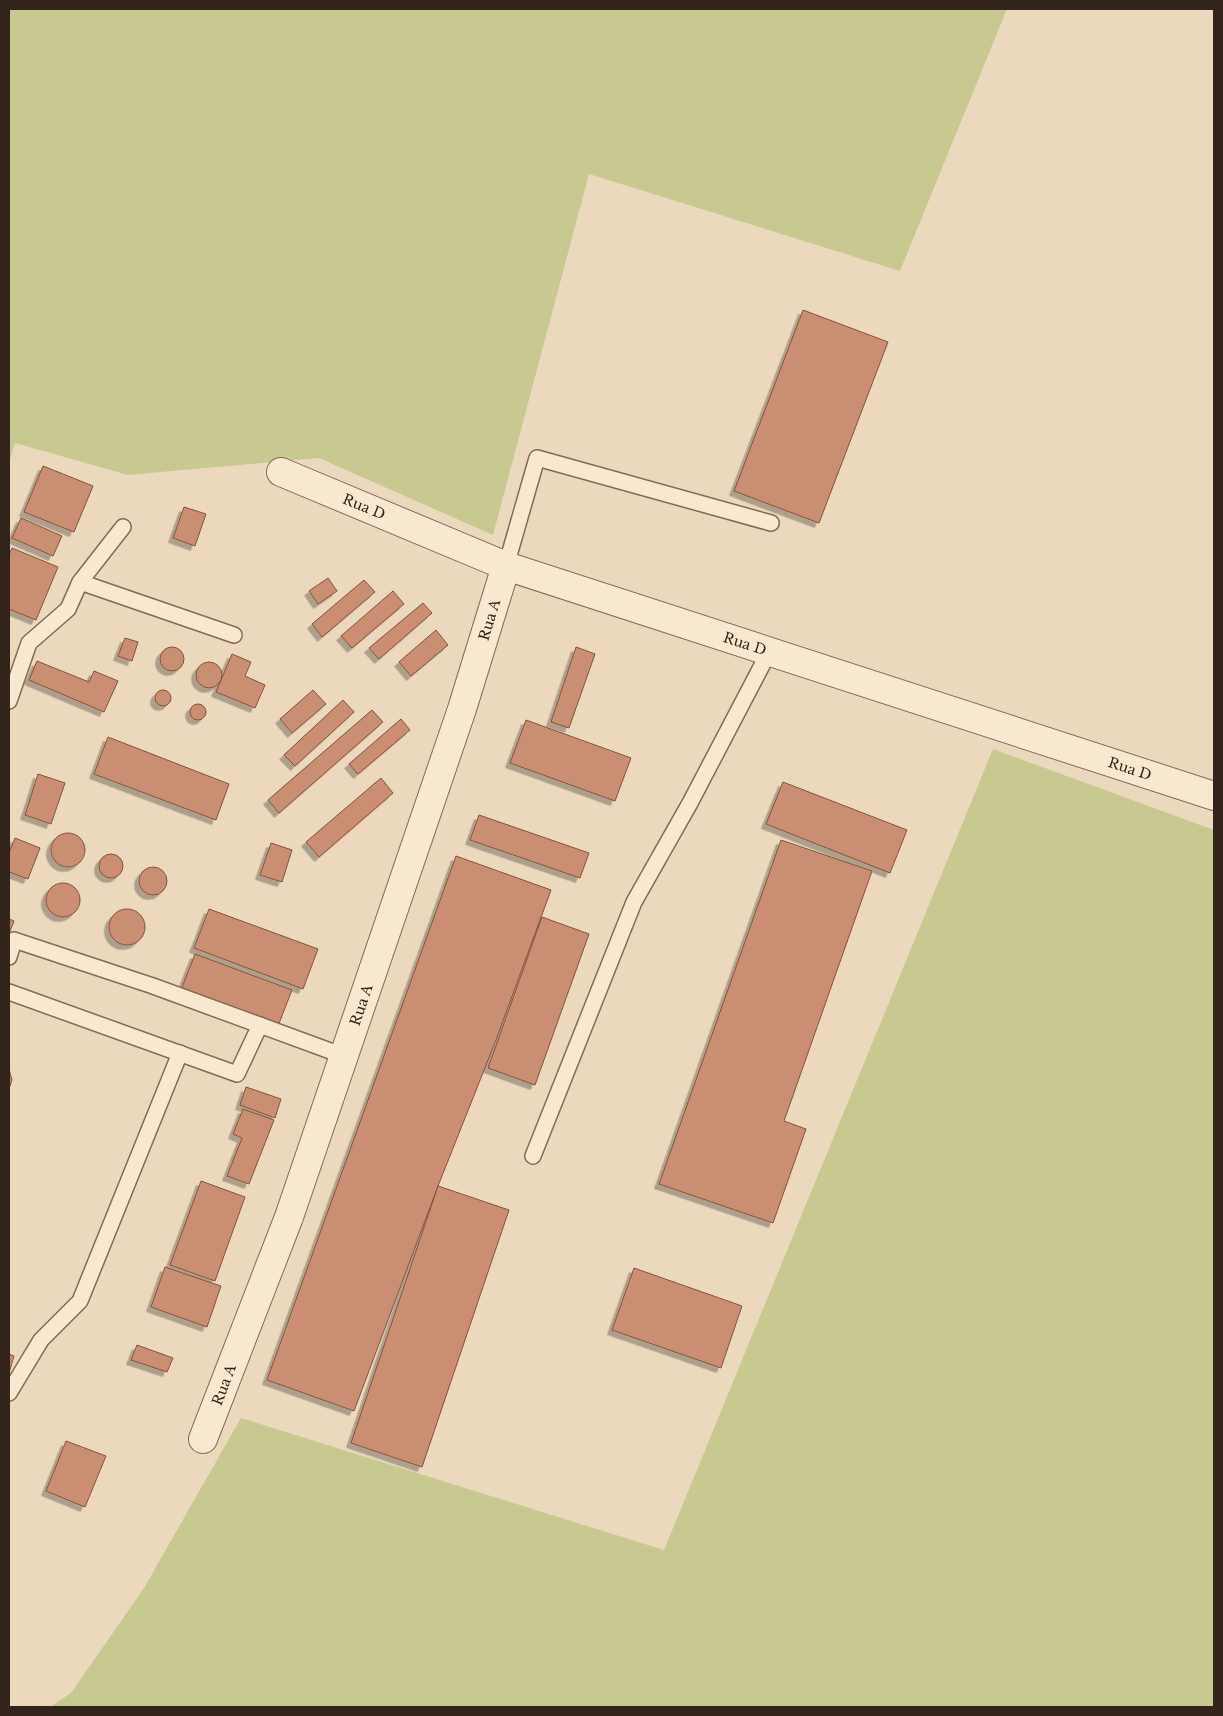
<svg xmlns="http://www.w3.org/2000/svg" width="1223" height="1716" font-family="'Libre Baskerville',serif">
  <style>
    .green { fill: #c8c991 }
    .building { fill: #ca8f73; stroke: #82523d; filter: url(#shadow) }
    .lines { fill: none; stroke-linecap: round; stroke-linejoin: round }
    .service-casing { stroke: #836a56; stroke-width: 18 }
    .minor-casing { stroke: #836a56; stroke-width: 30 }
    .service { stroke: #f8e8cf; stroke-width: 15 }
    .minor { stroke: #f8e8cf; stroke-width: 28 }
    .labels { text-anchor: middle; stroke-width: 5; stroke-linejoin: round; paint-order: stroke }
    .street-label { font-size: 14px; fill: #33241b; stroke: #f4e5cc }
  </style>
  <defs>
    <filter id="shadow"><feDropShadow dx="-4.5" dy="4.5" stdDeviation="0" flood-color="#0004"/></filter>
  </defs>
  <rect width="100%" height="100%" fill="#ecd9bd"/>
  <!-- green -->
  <g class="green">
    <path d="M9 9H1007L900 271 589 174 493 535 319 458 128 475 15 443 9 463Z"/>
    <path d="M993 749 1214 830V1707H50L71 1693 144 1588 241 1418 664 1550Z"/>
  </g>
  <!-- building -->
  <g class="building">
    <path d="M803 310 888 342 819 523 734 491Z"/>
    <path d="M43 466 93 486 74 532 24 512Z"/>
    <path d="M184 507 206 514 195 546 173 538Z"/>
    <path d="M21 518 62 536 53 556 12 538Z"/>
    <path d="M12 548 58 567 36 620 9 609V555Z"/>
    <path d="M328 578 337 591 318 604 309 591Z"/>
    <path d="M364 580 375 592 322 637 312 624Z"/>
    <path d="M393 591 404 604 352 648 341 636Z"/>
    <path d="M423 603 432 613 379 659 369 648Z"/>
    <path d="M436 630 448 645 411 676 399 662Z"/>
    <path d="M125 638 138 642 132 661 118 656Z"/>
    <path d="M576 647 595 654 569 728 551 722Z"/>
    <circle cx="172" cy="659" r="12"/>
    <path d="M232 654 251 662 245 676 265 685 255 708 216 692Z"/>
    <path d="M37 661 89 682 94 671 118 681 104 712 29 680Z"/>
    <circle cx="209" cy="675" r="13"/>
    <circle cx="163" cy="698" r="8"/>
    <path d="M313 690 326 704 292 733 280 719Z"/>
    <path d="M343 700 354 712 295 766 284 755Z"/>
    <circle cx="198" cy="712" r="8"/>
    <path d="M372 710 383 722 279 813 268 800Z"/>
    <path d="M401 719 410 730 358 774 349 764Z"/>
    <path d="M526 720 631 758 615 801 510 763Z"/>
    <path d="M108 737 229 784 216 820 94 774Z"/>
    <path d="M38 774 65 783 51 824 25 815Z"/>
    <path d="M381 778 393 793 319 857 306 842Z"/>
    <path d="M783 782 907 830 890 873 766 824Z"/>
    <path d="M479 815 589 853 580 878 470 840Z"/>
    <circle cx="68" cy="850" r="17"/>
    <path d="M15 838 40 848 28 879 9 872V853Z"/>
    <path d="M781 840 872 871 784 1121 806 1129 773 1223 659 1184Z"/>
    <path d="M271 843 292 850 282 882 260 875Z"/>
    <circle cx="111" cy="866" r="12"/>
    <path d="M456 856 551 890 496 1040 438 1186 354 1411 267 1380Z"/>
    <circle cx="153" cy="881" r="14"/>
    <circle cx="63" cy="900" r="17"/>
    <circle cx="127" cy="927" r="18"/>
    <path d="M209 909 318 949 303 989 194 948Z"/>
    <path d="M542 917 589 934 535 1085 488 1068Z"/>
    <path d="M9 919 14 921 9 934Z"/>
    <path d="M195 954 292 990 278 1026 181 990Z"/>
    <path d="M9 1069 12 1080 9 1089Z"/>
    <path d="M246 1087 281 1099 275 1118 240 1105Z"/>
    <path d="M243 1109 274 1120 249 1184 227 1176 242 1138 233 1134Z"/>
    <path d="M201 1181 245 1197 215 1281 170 1265Z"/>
    <path d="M438 1186 509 1210 422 1467 351 1443Z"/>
    <path d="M165 1267 221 1286 207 1327 151 1307Z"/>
    <path d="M634 1268 742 1306 721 1368 612 1330Z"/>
    <path d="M137 1345 173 1358 167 1372 131 1360Z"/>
    <path d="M9 1354 14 1356 9 1373Z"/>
    <path d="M66 1441 106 1456 85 1507 46 1491Z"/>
  </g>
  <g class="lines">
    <defs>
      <g id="service">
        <path d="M506 566 537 458 771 523"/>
        <path d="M80 582 234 635"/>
        <path d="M9 701 29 643 68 609 80 582 123 527"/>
        <path d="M9 957 14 940 153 986 344 1056"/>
        <path d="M9 992 237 1074 260 1025"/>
        <path d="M533 1156 634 902 690 803 769 652"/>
        <path d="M9 1393 41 1340 80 1301 180 1053"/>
      </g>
      <g id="minor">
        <path id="s1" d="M281 472 506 566 1214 796"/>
        <path id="s2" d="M203 1439 289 1217 462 709 506 566"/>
      </g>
    </defs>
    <!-- service casing -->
    <use href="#service" class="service-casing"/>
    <!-- minor casing -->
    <use href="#minor" class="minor-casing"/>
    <!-- service -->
    <use href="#service" class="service"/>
    <!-- minor -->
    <use href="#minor" class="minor"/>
  </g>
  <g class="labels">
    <!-- street labels -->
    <g class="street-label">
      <text dy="5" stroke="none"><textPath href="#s1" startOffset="90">Rua D</textPath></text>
      <text dy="5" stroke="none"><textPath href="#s2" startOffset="868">Rua A</textPath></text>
      <text dy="5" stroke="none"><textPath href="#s1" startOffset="495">Rua D</textPath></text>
      <text dy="5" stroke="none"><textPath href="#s1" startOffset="900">Rua D</textPath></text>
      <text dy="5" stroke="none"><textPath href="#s2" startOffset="462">Rua A</textPath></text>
      <text dy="5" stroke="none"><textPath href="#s2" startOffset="58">Rua A</textPath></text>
    </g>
  </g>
  <!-- border -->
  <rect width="1223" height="1716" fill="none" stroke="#33241b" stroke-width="20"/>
</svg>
